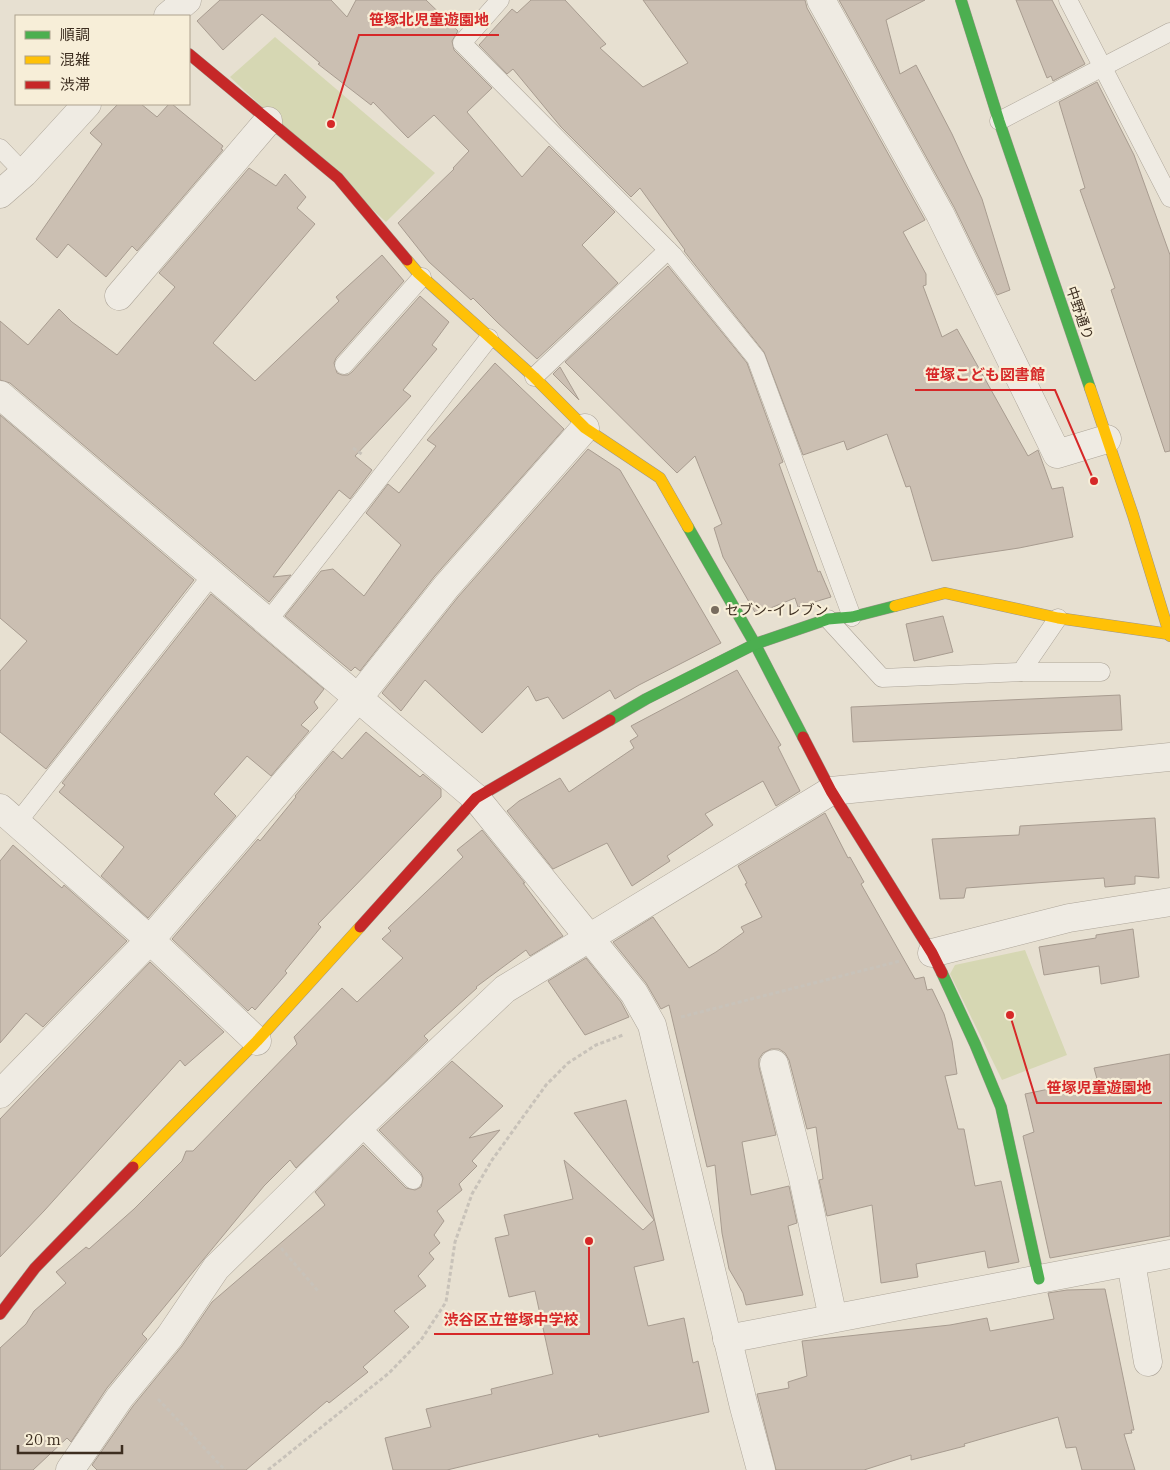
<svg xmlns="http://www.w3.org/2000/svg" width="1170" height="1470" font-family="'IBM Plex Serif','Noto Sans JP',serif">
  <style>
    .green { fill: #d6d7b3 }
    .building { fill: #cbbfb2; stroke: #a89c90 }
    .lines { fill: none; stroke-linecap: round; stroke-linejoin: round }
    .lane-casing { stroke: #ada599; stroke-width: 19 }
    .street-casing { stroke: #ada599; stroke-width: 29 }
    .fast-casing { stroke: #9c958a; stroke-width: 12 }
    .slow-casing { stroke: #9c958a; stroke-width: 12 }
    .jam-casing { stroke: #9c958a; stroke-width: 12 }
    .path { stroke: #c8c2b9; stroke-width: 3; stroke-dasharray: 4 2.5; stroke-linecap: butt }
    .lane { stroke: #efebe3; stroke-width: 18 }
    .street { stroke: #efebe3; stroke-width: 28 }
    .fast { stroke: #4caf50; stroke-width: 11 }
    .slow { stroke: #ffc107; stroke-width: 11 }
    .jam { stroke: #c62828; stroke-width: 11 }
    .poi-dot { fill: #786c5e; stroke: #f7eed8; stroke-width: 2 }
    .labels { text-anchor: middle; stroke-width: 4.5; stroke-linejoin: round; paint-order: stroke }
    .street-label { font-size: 14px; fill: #3d2e20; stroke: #f7eed8 }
    .poi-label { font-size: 14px; fill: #3d2e20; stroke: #f7eed8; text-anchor: start }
    .leader { fill: none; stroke: #d62828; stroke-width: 2 }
    .callout-dot { fill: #d62828; stroke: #f7eed8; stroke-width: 2 }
    .callout-label { font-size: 15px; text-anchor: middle; font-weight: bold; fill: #d62828; stroke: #f7eed8; stroke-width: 4.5; stroke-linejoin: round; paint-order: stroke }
  </style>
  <rect width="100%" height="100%" fill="#e7e0d1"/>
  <!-- green -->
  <g class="green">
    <path d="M275 37 435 173 386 222 230 77Z"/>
    <path d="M1025 950 1067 1055 1002 1080 950 974 955 965Z"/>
  </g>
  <!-- building -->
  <g class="building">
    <path d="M220 0H331L347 17 356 0H426L458 31 452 41 454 50 492 88 467 112 522 177 549 146 615 212 582 245 618 283 537 359 498 323 473 298 471 300 429 262 398 223 454 169 453 168 469 151 434 115 408 138 373 102 371 105 318 64 320 63 262 14 223 50 197 21Z"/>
    <path d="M531 0H565L606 44 600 48 643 87 688 63 643 0H805L807 8 925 220 903 232 926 274V285L923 286 942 337 957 329 1028 456 1038 450 1052 489 1063 487 1073 537 1019 548 932 561 910 486 906 487 887 434 847 450 844 441 803 455 764 352 684 251 685 250 640 188 631 197 561 127 513 69 507 74 479 45 512 9 517 13Z"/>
    <path d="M839 0H925L886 20 900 74 916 65 952 134 982 199 1010 290 997 295 954 207Z"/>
    <path d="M1016 0H1052L1085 64 1053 81 1051 76 1047 78Z"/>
    <path d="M1097 82 1134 155 1170 255V451L1165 452 1111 290 1115 288 1080 190 1085 188 1059 102Z"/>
    <path d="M118 104H141L157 117 169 104H172L223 146 221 149 223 150 137 251 132 246 106 277 68 244 57 258 36 239 102 144 90 133Z"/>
    <path d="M249 168 276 186 285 174 306 197 297 208 315 224 213 343 255 381 339 301 336 297 382 255 404 281 336 358 334 363 337 373 342 375H348L352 372 420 296 449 322 432 345 437 349 403 390 411 396 355 456 372 470 350 499 339 490 273 577 291 575 269 602 10 383 0 380V321L28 345 59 309 72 322 117 355 175 287 159 273Z"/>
    <path d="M668 266 747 363 783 462 779 464 818 572 820 571 831 597 798 607 795 598 756 614 723 557 714 528 722 524 695 456 677 473 565 362Z"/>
    <path d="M495 363 564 429 434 577 360 671 355 667 351 671 285 616 321 571 333 569 364 596 401 545 366 513 388 484 399 493 436 446 427 440Z"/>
    <path d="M560 367 579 400 553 374Z"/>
    <path d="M0 415 194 580 46 769 0 732V671L27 641 0 618Z"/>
    <path d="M588 449 620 470 721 643 639 685 615 699 610 690 563 719 548 697 536 701 528 686 482 733 425 680 401 711 382 693 458 597Z"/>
    <path d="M211 594 324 689 314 702 318 708 301 725 309 731 271 776 247 756 214 794 236 816 148 918 101 876 124 847 59 792 65 785 62 783Z"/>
    <path d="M943 616 953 652 914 661 906 624Z"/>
    <path d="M737 670 781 745 778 747 800 791 776 806 763 781 705 814 713 825 667 856 670 861 632 886 607 843 553 869 507 811 519 801 560 778 569 792 634 748 630 741 638 736 631 726Z"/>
    <path d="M1120 695 1122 730 853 742 851 707Z"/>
    <path d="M366 732 420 777 423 774 441 789V797L318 924 321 927 285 971 287 973 255 1010 252 1007 248 1011 172 939 258 839 260 841 296 797 295 796 333 751 342 759Z"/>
    <path d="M825 813 848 858 850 857 864 882 861 884 915 979 924 977 927 990 932 989 944 1014 952 1041 957 1074 945 1076 958 1129H964L975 1186 1001 1181 1019 1262 988 1268 985 1251 916 1264 918 1277 881 1283 872 1205 827 1216 819 1180 823 1179 816 1127 807 1129 789 1060 785 1053 779 1049H771L763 1053 759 1059V1067L776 1135 742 1142 751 1195 789 1186 797 1223 788 1226 803 1295 746 1305 743 1293 729 1269 722 1233 715 1165 707 1167 669 1005 661 1009 646 983 613 942 653 917 689 968 716 952 744 932 741 927 762 917 745 884 747 883 738 866Z"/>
    <path d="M1155 818 1159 878 1135 876V884L1105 887 1104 878 966 888 964 898 940 899 932 839 1019 835 1020 826Z"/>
    <path d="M482 830 525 883H523L563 936 530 956 526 950 476 987 477 988 424 1036 428 1040 296 1168 290 1160 264 1186 142 1334 147 1339 107 1388 71 1442 67 1438 33 1470H0V1348L26 1324 34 1311 66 1283 56 1272 86 1247 89 1249 134 1209 182 1161 186 1151H193L297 1044 294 1037 342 988 357 1002 403 958 382 939 391 931 388 928 463 857 457 850Z"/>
    <path d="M13 845 62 888 64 885 127 941 43 1027 26 1013 0 1043V861Z"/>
    <path d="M1133 929 1139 977 1101 984 1099 966 1044 975 1039 947 1096 938V935Z"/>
    <path d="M586 958 621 1002 629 1017 585 1035 548 981Z"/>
    <path d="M150 962 224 1032 185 1066 180 1060 44 1211 0 1257V1119Z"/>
    <path d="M1170 1054V1236L1050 1258 1023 1136 1034 1132 1025 1094 1097 1079 1094 1068Z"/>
    <path d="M452 1061 503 1106 469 1138 500 1130 472 1161 477 1166 459 1184 462 1190 437 1211 444 1221 434 1235 440 1243 429 1253 434 1259 418 1276 426 1286 394 1311 409 1327 363 1367 368 1372 329 1403 327 1401 246 1470H97L92 1465 133 1406 182 1346 212 1302 325 1205 315 1192 363 1145 406 1188 415 1190 421 1187 423 1178 421 1173 379 1130Z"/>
    <path d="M626 1100 664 1260 634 1267 648 1326 684 1318 693 1363 698 1361 709 1412 599 1437 598 1434 447 1470H393L385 1438 431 1427 426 1409 492 1394 491 1389 553 1374 535 1291 509 1297 495 1238 509 1235 504 1215 573 1199 564 1160 643 1230 654 1220 574 1113Z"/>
    <path d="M1105 1289 1134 1430H1131L1132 1433 1124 1434 1135 1470H1082L1076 1447 1066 1448 1058 1417 964 1444 965 1446 911 1460V1455L864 1470H776L757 1394 789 1388 788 1382 807 1376 802 1341 950 1325 987 1318 990 1331 1054 1319 1048 1293 1067 1290Z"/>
  </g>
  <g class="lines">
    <defs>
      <g id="lane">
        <path d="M500 0 462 43 673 255 756 358 852 617"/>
        <path d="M1068 0 1170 198"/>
        <path d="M999 121 1170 32"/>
        <path d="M0 148 24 173"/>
        <path d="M344 365 422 277"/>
        <path d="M534 377 668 250"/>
        <path d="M828 619 882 678 1021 672H1101"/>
        <path d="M268 621 489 338"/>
        <path d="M1021 672 1058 618"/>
        <path d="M17 823 212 575"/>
        <path d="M360 1126 413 1180"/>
      </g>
      <g id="street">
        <path d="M821 0 940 214 1057 454 1107 439"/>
        <path d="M168 16 187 0"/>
        <path d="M0 194 24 173 87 104"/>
        <path d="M119 296 268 121"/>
        <path d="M0 395 476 798 634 993 652 1025 744 1407 761 1470"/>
        <path d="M0 808 150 940 257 1041"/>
        <path d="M932 953 1069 918 1170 902"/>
        <path d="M774 1064 803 1178 833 1318"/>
        <path d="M0 1094 150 940 358 698 446 587 585 428"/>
        <path d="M1131 1262 1148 1362"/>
        <path d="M727 1339 1170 1254"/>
        <path d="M70 1470 120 1397 170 1336 216 1268 360 1126 505 989 831 791 1170 757"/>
      </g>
      <g id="fast">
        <path d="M961 0 999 121 1090 388"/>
        <path d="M688 527 755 644 803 737"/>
        <path d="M610 720 646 699 755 644 828 619 852 617 895 606"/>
        <path d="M942 973 975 1044 1001 1107 1039 1279"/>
      </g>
      <g id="slow">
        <path d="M407 260 418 273 534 377 585 428 660 478 688 527"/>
        <path d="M1090 388 1133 515 1170 636"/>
        <path d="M895 606 945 593 1058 618 1169 634"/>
        <path d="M133 1167 257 1041 360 927"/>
      </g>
      <g id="jam">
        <path d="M189 54 338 178 407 260"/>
        <path d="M803 737 831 791 932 953 942 973"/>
        <path d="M360 927 476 798 610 720"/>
        <path d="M0 1314 35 1268 133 1167"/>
      </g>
    </defs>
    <!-- lane casing -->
    <use href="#lane" class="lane-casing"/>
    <!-- street casing -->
    <use href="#street" class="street-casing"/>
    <!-- fast casing -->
    <use href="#fast" class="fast-casing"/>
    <!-- slow casing -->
    <use href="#slow" class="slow-casing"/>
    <!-- jam casing -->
    <use href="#jam" class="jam-casing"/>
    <!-- path -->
    <g class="path">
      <path d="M353 448 363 455"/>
      <path d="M681 1017 900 961"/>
      <path d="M281 1248 318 1291"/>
      <path d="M158 1399 225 1470"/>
      <path d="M268 1470 389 1373 421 1340 446 1302 455 1242 472 1194 492 1160 546 1085 568 1063 596 1045 623 1035"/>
    </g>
    <!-- lane -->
    <use href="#lane" class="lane"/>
    <!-- street -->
    <use href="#street" class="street"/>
    <!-- fast -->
    <use href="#fast" class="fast"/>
    <!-- slow -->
    <use href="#slow" class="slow"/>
    <!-- jam -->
    <use href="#jam" class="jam"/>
  </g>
  <!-- markers -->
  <circle class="poi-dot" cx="715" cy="610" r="5"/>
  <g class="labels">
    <!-- street labels -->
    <g class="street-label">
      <text transform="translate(1080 313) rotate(71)" y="5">中野通り</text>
    </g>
    <!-- poi labels -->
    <g class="poi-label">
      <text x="725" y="615">セブン-イレブン</text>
    </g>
  </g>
  <!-- callouts -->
  <path class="leader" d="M331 124L359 35H499M1094 481L1055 390H915M1010 1015L1037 1103H1162M589 1241L589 1334H434"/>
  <g class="callout-dot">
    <circle cx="331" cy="124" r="5"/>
    <circle cx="1094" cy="481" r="5"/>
    <circle cx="1010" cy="1015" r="5"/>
    <circle cx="589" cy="1241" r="5"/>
  </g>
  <g class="callout-label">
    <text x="429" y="25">笹塚北児童遊園地</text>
    <text x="985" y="380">笹塚こども図書館</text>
    <text x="1099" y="1093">笹塚児童遊園地</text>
    <text x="511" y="1325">渋谷区立笹塚中学校</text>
  </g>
  <!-- legend -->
  <rect x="15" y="15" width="175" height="90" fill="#f7eed8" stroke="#ada18e"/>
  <rect x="25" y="31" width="25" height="8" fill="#4caf50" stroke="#ada18e"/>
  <text x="60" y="40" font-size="15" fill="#3d2e20">順調</text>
  <rect x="25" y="56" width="25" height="8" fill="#ffc107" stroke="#ada18e"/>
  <text x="60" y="65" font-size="15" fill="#3d2e20">混雑</text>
  <rect x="25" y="81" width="25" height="8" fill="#c62828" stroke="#ada18e"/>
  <text x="60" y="90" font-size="15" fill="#3d2e20">渋滞</text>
  <!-- scale -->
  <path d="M18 1445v8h104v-8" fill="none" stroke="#3d2e20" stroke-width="2.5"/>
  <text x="25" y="1445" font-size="15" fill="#3d2e20" stroke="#f7eed8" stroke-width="4" paint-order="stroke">20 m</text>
</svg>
